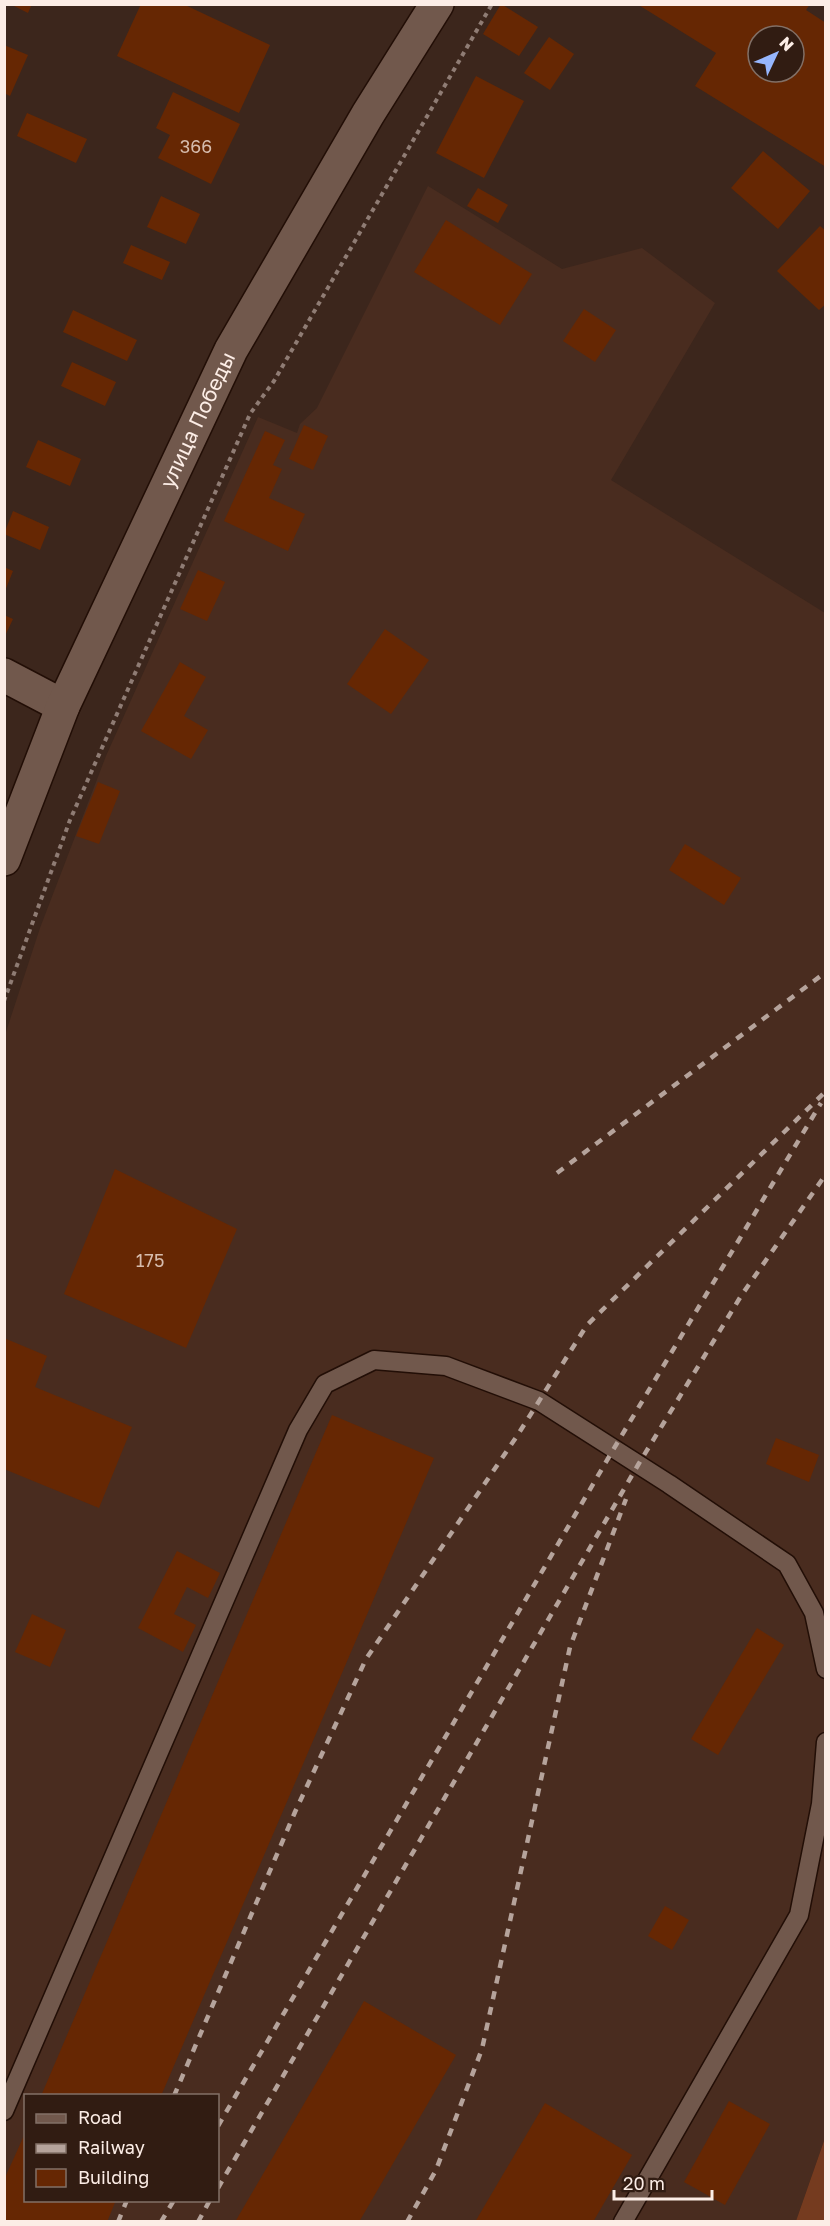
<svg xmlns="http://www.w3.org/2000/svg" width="830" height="2226" font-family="'Golos Text',sans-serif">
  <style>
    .built { fill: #492c1f; fill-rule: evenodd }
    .green { fill: #753b1f }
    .building { fill: #662703; fill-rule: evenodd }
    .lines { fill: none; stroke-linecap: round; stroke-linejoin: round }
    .service-casing { stroke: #220e06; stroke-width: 21 }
    .minor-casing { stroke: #220e06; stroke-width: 36 }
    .tertiary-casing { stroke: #220e06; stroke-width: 36 }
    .path { stroke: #8f7c74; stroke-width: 4; stroke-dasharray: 4.5 4.5; stroke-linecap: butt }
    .service { stroke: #71584c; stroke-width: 18 }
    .minor { stroke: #71584c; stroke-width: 33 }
    .tertiary { stroke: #71584c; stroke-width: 33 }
    .rail { stroke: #b5a39b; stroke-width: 4.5; stroke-dasharray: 8 8; stroke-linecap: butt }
    .labels { text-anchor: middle; stroke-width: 6; stroke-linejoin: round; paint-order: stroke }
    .number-label { font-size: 18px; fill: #d6bcad }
    .street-label { font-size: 21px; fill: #fcede6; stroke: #311c12 }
  </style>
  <rect width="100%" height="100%" fill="#3c261c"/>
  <!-- built -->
  <path class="built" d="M428 186 562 269 642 248 715 303 611 480 825 613V2138L796 2221 5 2222V1035L40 928 106 756 258 417 297 433 300 424 317 408ZM26 2096H218V2200H26Z"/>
  <!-- green -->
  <path class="green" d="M825 2138V2221H796Z"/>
  <!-- building -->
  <g class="building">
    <path d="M10 4H32L28 13Z"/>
    <path d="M141 4H183L270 45 239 113 117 56Z"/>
    <path d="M501 4 538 27 519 56 483 34Z"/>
    <path d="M637 4H810L806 10 826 23V167L695 86 716 53ZM758 36H794V72H758Z"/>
    <path d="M549 37 574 54 550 90 524 73Z"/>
    <path d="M4 45 28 55 10 96 4 93Z"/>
    <path d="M476 76 524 101 484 178 436 153Z"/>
    <path d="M173 92 240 124 211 184 158 158 170 135 156 128Z"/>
    <path d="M27 113 87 139 76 163 17 136Z"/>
    <path d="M763 151 810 191 778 229 731 188Z"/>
    <path d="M478 188 508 205 498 223 467 206Z"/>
    <path d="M161 196 200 214 186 244 147 227Z"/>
    <path d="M446 220 532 274 500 325 414 272Z"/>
    <path d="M820 226 826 231V304L819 310 777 271Z"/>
    <path d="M131 245 170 262 162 280 123 263Z"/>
    <path d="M584 309 616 330 595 362 563 341Z"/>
    <path d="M73 310 137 340 127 361 63 332Z"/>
    <path d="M72 362 116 382 105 406 61 386Z"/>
    <path d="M304 425 328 436 313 470 289 459Z"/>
    <path d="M265 431 285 440 273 465 282 469 269 498 305 514 288 551 224 521Z"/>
    <path d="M38 440 81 459 70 486 26 467Z"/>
    <path d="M13 511 49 527 40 550 4 534Z"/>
    <path d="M4 567 13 571 5 591H4Z"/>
    <path d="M198 570 225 582 207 621 180 609Z"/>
    <path d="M4 615 13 619 4 638Z"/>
    <path d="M385 629 429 660 391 714 347 684Z"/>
    <path d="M180 662 206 677 184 716 208 730 191 759 141 731Z"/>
    <path d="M98 782 120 791 99 844 76 836Z"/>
    <path d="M685 844 741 878 724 905 669 870Z"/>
    <path d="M115 1169 237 1229 186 1348 64 1294Z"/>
    <path d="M4 1338 47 1356 35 1387 132 1427 99 1508 4 1469Z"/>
    <path d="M332 1415 434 1458 161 2096H41Z"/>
    <path d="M776 1438 819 1455 809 1482 766 1464Z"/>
    <path d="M177 1551 220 1573 208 1598 187 1587 174 1614 196 1625 183 1652 138 1628Z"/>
    <path d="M32 1614 66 1630 50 1667 15 1652Z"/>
    <path d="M757 1628 784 1645 718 1755 691 1739Z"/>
    <path d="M665 1906 689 1920 672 1950 648 1936Z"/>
    <path d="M364 2001 456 2055 359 2222H235Z"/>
    <path d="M729 2101 770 2124 725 2205 684 2182Z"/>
    <path d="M545 2103 632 2155 593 2222H475Z"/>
    <path d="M26 2131V2200H116L107 2222H4V2180Z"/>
  </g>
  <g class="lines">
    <defs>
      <g id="service">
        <path d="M4 2111 298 1430 325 1384 374 1360 446 1366 539 1401 669 1484 787 1564 814 1613 826 1669"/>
        <path d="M623 2222 799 1915 821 1804 826 1742"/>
      </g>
      <path id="minor" d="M4 675 63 706"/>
      <g id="tertiary">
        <path id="s1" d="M4 859 63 706 231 350 368 114 437 4"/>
      </g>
    </defs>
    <!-- service casing -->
    <use href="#service" class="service-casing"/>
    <!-- minor casing -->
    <use href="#minor" class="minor-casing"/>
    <!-- tertiary casing -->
    <use href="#tertiary" class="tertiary-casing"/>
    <!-- path -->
    <path class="path" d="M4 1001 70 820 250 414 274 381 492 4"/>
    <!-- service -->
    <use href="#service" class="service"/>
    <!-- minor -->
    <use href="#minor" class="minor"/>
    <!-- tertiary -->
    <use href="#tertiary" class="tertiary"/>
    <!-- rail -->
    <g class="rail">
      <path d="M557 1173 826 972"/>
      <path d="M174 2096 295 1812 366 1659 517 1436 587 1325 826 1091"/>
      <path d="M218 2126 613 1450 821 1103"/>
      <path d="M218 2188 638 1465 741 1296 826 1174"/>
      <path d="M118 2222 127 2200"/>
      <path d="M161 2222 174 2200"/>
      <path d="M198 2222 210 2200"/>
      <path d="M407 2222 436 2170 482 2049 570 1647 626 1499"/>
    </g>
  </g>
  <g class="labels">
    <!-- number labels -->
    <g class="number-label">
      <text x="196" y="153">366</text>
      <text x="150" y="1267">175</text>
    </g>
    <!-- street labels -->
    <g class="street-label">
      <text dy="7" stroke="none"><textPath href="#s1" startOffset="480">улица Победы</textPath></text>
    </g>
  </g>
  <!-- border -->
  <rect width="830" height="2226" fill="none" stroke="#fcede6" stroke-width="12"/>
  <!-- legend -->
  <rect x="24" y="2094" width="195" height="108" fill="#311c12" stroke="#827067" stroke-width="1.5"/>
  <rect x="36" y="2114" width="30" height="9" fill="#71584c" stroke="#827067" stroke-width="1.5"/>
  <text x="78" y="2124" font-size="18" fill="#fcede6">Road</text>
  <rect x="36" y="2144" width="30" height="9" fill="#b5a39b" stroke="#827067" stroke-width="1.5"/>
  <text x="78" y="2154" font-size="18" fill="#fcede6">Railway</text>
  <rect x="36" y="2169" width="30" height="18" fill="#662703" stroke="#827067" stroke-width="1.5"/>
  <text x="78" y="2184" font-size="18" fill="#fcede6">Building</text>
  <!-- north arrow -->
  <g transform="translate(776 54) rotate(46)"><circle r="28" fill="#311c12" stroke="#827067" stroke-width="1.5"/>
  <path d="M0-4.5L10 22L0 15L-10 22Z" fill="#96b6fd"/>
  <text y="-9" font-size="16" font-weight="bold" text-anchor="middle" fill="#fcede6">N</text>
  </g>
  <!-- scale -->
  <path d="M614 2190v9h98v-9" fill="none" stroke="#fcede6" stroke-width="3"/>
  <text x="623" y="2190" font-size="18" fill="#fcede6" stroke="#311c12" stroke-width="4.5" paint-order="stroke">20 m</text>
</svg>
